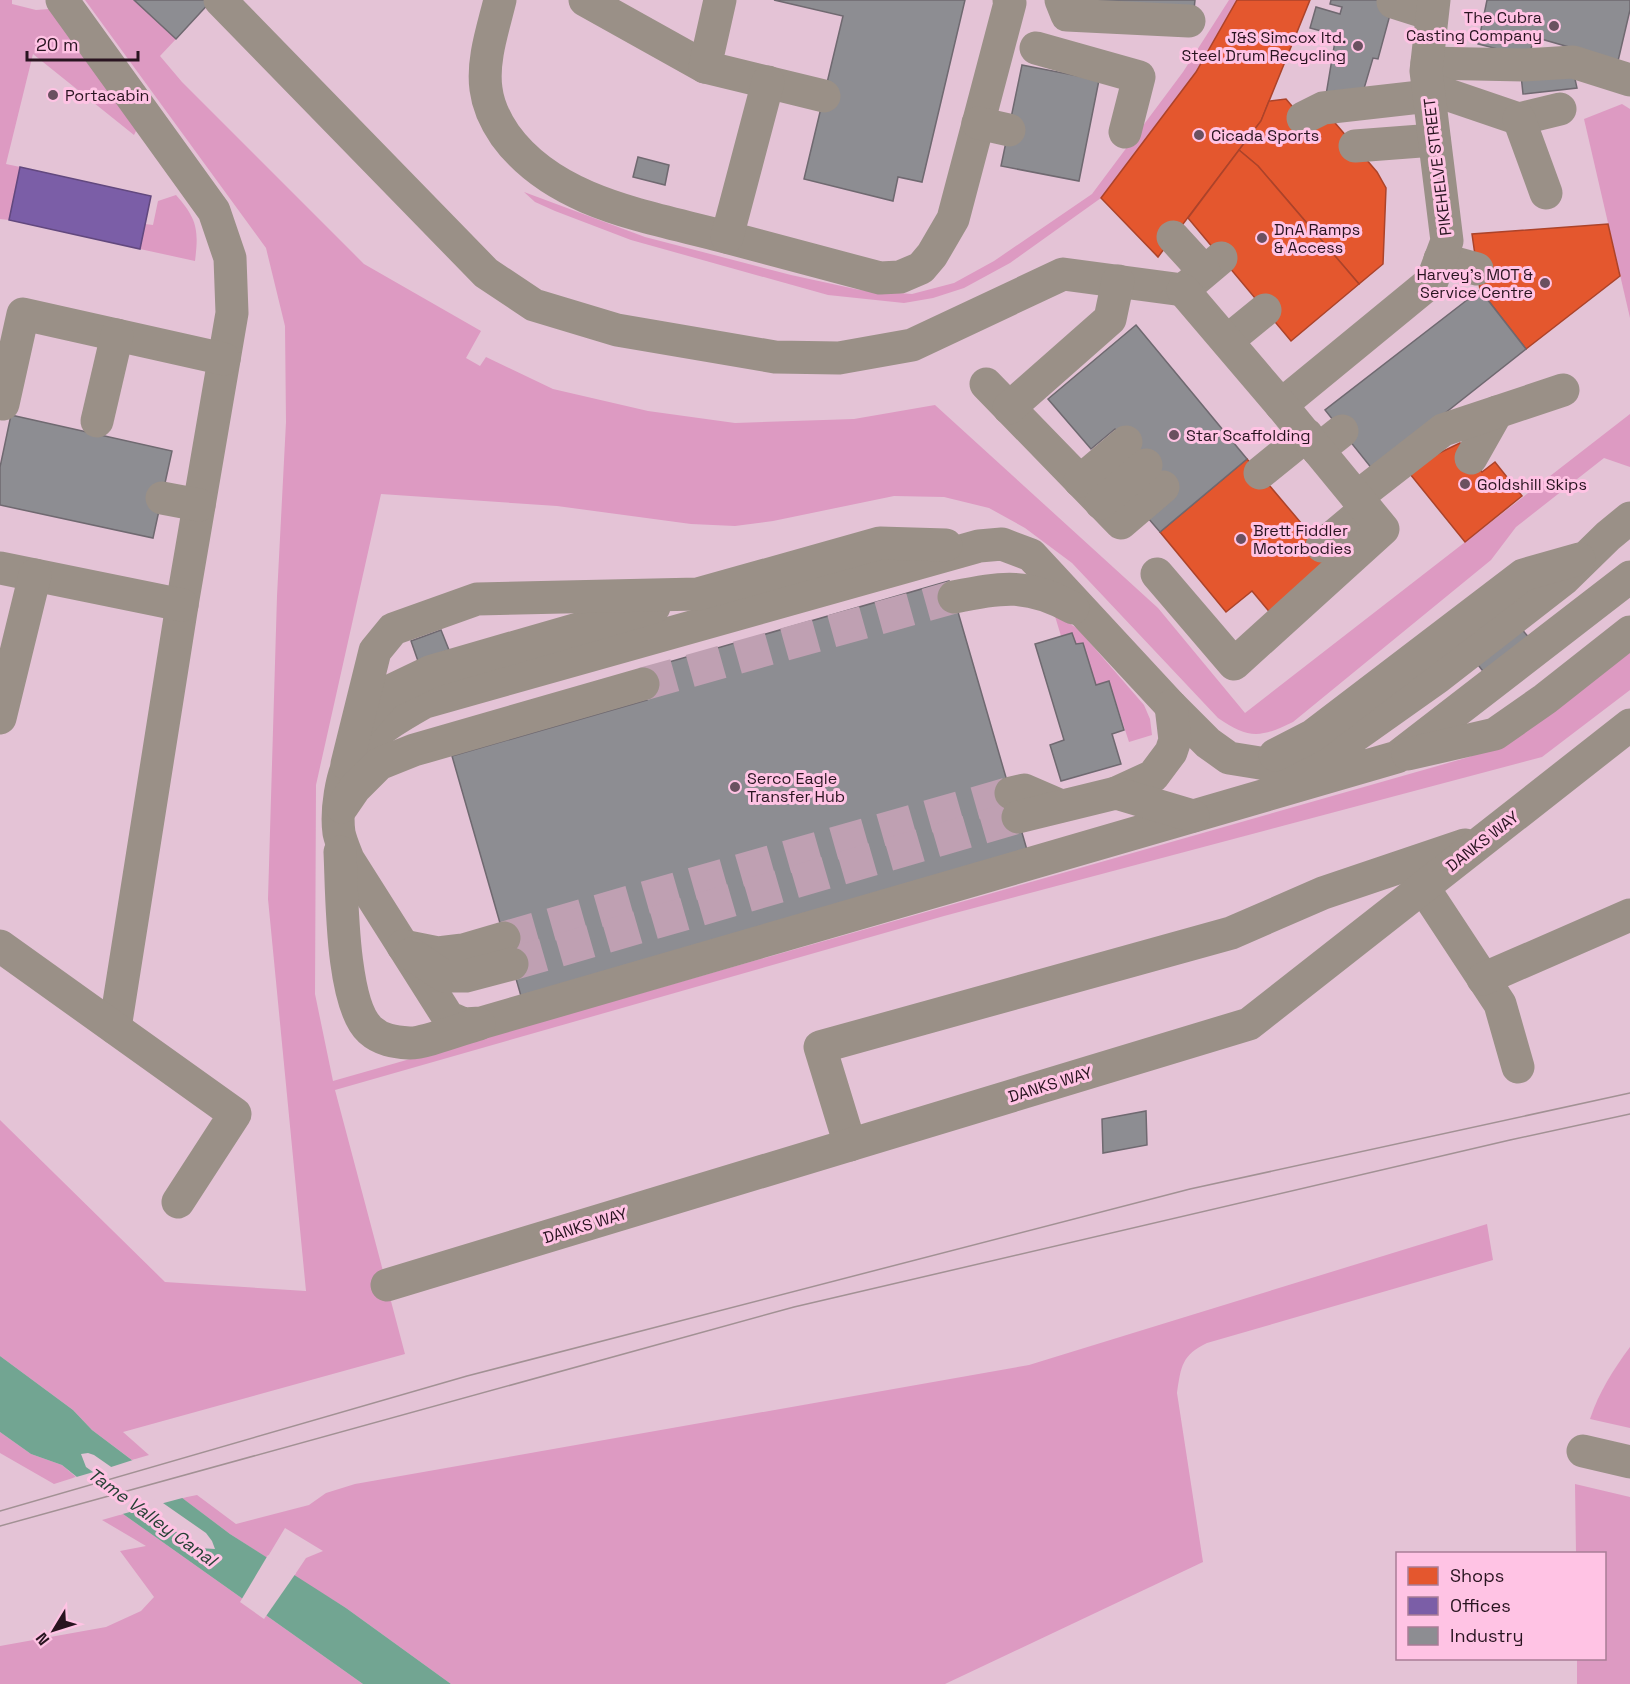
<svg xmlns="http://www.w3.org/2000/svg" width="1630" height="1684" font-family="'Space Grotesk',sans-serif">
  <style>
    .green { fill: #dd9ac2 }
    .water { fill: #72a592; fill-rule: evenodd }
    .pier { fill: #e4c3d6 }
    .shops { fill: #e4572e; stroke: #ac432a; stroke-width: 1.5 }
    .offices { fill: #7b5ea7; stroke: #62487e; stroke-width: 1.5 }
    .industry { fill: #8d8d92; stroke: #6f6970; stroke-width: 1.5 }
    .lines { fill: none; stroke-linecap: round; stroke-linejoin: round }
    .minor-tunnel { stroke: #bfa0b2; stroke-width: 33; stroke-dasharray: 33 16; stroke-linecap: butt }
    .minor { stroke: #9a9087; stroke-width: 33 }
    .tram { stroke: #a29194; stroke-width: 1.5 }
    .poi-dot { fill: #6a5160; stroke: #ffc3e4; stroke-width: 2 }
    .labels { text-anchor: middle; stroke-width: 6; stroke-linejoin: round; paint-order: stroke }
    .poi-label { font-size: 16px; fill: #291420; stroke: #ffc3e4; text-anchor: start }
    .street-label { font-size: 16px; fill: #291420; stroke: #ffc3e4 }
    .water-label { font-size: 18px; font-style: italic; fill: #264135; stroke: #ffc3e4 }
  </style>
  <rect width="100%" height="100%" fill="#e4c3d6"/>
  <!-- green -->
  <g class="green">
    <path d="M0 0H12V4L36 10 49 9 137 129 134 135 33 54 6 164 20 167 9 220 0 219Z"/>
    <path d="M85 0H134L176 39 160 56 182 82 364 264 481 331 466 358 480 366 486 357 553 389 648 411 735 423 854 419 935 405 1158 608 1245 713 1630 414V467L1604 458 1516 527 1491 560 1293 722C1261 738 1248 739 1218 718L1072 563 1025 528 989 508 944 497 894 496 773 521 735 526 691 524 557 506 381 494 316 785 315 994 333 1081 1469 757 1503 743 1630 648V690L1542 757 944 916 335 1090 405 1354 123 1432 149 1455 132 1460 92 1430 73 1410 0 1356V1120L165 1282 306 1291 268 899 277 596 286 422 285 326 266 248Z"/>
    <path d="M1229 0H1237L1196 72 1101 198 1010 263 964 288 933 298 904 303 828 295 631 240 555 211 535 202 524 192 645 237 791 275 860 290 912 294 954 283 994 261 1092 194 1183 72Z"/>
    <path d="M1622 104 1630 109V318L1584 119Z"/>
    <path d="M176 195C197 219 199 229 195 261L140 249 145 224 153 225 158 201Z"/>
    <path d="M1054 613 1078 629 1144 705 1150 719 1152 735 1129 742 1109 681 1096 685 1083 643 1076 644 1072 633 1061 636Z"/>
    <path d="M1487 1224 1493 1260 1207 1343C1182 1355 1181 1366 1177 1393L1203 1562 945 1684H451L346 1608 294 1576 306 1558 323 1551 285 1528 267 1558 230 1534 182 1498 197 1495 236 1524 309 1505 326 1493 355 1484 1029 1365Z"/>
    <path d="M1630 1347V1428L1590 1419C1599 1392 1613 1370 1630 1347Z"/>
    <path d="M0 1432 31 1454 62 1465 76 1477 54 1484 0 1453Z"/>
    <path d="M1575 1484 1630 1497V1684H1577V1659L1604 1658V1554L1576 1553Z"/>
    <path d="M123 1514 363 1684H0V1646L106 1627 141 1611 154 1597 120 1551 146 1546 102 1520Z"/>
  </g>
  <!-- water -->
  <path class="water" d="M0 1356 73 1410 92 1430 230 1534 346 1608 451 1684H363L123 1514 62 1465 31 1454 0 1432ZM88 1453 94 1455 206 1533 212 1541 215 1549 199 1548 86 1467 81 1454Z"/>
  <!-- pier -->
  <g class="pier">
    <path d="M136 1459 184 1496 186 1497 160 1504 108 1468Z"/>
    <path d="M97 1471 148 1507 119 1515 73 1478Z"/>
    <path d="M268 1555 296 1573 264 1619 240 1602Z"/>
  </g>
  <!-- shops -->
  <g class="shops">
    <path d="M1237 0H1310L1261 121 1158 257 1101 198 1196 72Z"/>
    <path d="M1286 99 1313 131 1330 117 1377 172 1386 188 1383 264 1359 284 1258 166 1239 150 1261 121 1269 101Z"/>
    <path d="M1239 150 1258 166 1359 284 1291 341 1188 218Z"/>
    <path d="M1608 224 1620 276 1526 349 1480 290 1472 234Z"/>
    <path d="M1460 443 1482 472 1495 462 1522 496 1465 542 1406 469Z"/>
    <path d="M1247 459 1334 562 1272 615 1252 591 1226 612 1160 532Z"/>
  </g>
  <!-- offices -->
  <path class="offices" d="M20 167 151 196 140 249 9 220Z"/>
  <!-- industry -->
  <g class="industry">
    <path d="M134 0H212L176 39Z"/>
    <path d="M774 0H965L922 182 898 177 893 201 804 179 843 16Z"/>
    <path d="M1083 0H1195L1194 10Z"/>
    <path d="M1331 0H1394L1378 59 1373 58 1363 92 1326 95 1336 35 1310 28 1316 7 1340 14 1342 7 1330 4Z"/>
    <path d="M1487 0H1630V10L1618 61 1534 37 1529 57 1478 44Z"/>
    <path d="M1022 65 1099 80 1079 181 1001 166Z"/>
    <path d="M1573 70 1577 88 1523 94 1521 75Z"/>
    <path d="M638 157 669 165 665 185 633 177Z"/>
    <path d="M1480 290 1526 349 1373 470 1325 410Z"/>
    <path d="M1136 325 1247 459 1160 532 1148 518 1146 465 1115 429 1091 449 1048 399Z"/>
    <path d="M11 415 172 451 153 538 0 505V467Z"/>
    <path d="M949 581 1027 850 521 996 452 756 647 700 638 671Z"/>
    <path d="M1519 626 1531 640 1486 675 1475 661Z"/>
    <path d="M441 630 449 650 418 661 411 641Z"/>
    <path d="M1072 633 1076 644 1083 643 1096 685 1109 681 1124 730 1112 734 1121 764 1061 781 1050 745 1064 740 1035 644Z"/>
    <path d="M1146 1111 1147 1145 1103 1153 1102 1119Z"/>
  </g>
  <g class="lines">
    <!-- minor-tunnel -->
    <g class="minor-tunnel">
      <path d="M643 684 954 597"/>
      <path d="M504 938 1011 793"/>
      <path d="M512 964 1018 817"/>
    </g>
    <!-- minor -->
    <g class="minor">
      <path d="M62 0 214 211 230 258 232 313 182 605 115 1028"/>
      <path d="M220 0 486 273 534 305 617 330 775 357 839 358 912 345 1063 274 1183 290 1221 258"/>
      <path d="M500 0C493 29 482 60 486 89 488 105 496 122 505 135 554 203 646 216 722 236 775 250 827 264 880 278L900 277 921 268 932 255 953 219 1010 3 1009 0"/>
      <path d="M585 0 705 67"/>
      <path d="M720 0 705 67 824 96"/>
      <path d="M1061 0 1067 15 1189 21"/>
      <path d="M1393 2 1431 14"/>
      <path d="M1036 48 1139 77 1125 132"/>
      <path d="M1427 63 1524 65 1573 62 1630 80"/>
      <path d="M1428 88 1519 119 1560 109"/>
      <path d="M1303 118 1323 108 1429 96"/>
      <path d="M1519 119 1546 193"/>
      <path d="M978 123 1009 130"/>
      <path d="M1355 146 1434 140"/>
      <path d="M727 237 768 82"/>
      <path d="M1173 237 1204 271"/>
      <path d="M1440 259 1477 269"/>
      <path d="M1227 341 1265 310"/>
      <path d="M986 384 1121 523 1163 487"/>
      <path d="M3 404 23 314 224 359"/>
      <path d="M1281 405 1432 281 1447 241 1426 71 1434 0"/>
      <path d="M1009 408 1110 319 1118 281"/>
      <path d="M97 421 117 335"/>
      <path d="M1318 450 1342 431"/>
      <path d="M1471 458 1497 412"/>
      <path d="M1260 473 1307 435"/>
      <path d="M1080 481 1126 442"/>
      <path d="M1357 497 1443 430 1563 390"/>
      <path d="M162 498 199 505"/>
      <path d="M1101 503 1146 465"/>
      <path d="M1630 518 1608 536 1564 579 1438 677 1328 755 1297 762 1260 763 1229 758 1208 743 1171 706 1031 555 1002 544 979 546 425 702C402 715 367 735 352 757 341 775 336 812 339 833 341 842 345 851 348 859L448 1017 464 1024 481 1023 1397 757 1630 577"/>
      <path d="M1322 546 1366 509"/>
      <path d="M0 568 182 605"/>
      <path d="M1157 574 1234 664 1383 529 1281 405 1183 290"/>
      <path d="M954 597C1002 587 1029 583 1073 608"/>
      <path d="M0 718 35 575"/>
      <path d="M359 724 386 693 432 671 654 607"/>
      <path d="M1408 754 1495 734 1545 699 1630 632"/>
      <path d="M1275 755 1312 736 1523 575 1579 559"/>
      <path d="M347 764 375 651 393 629 477 599 698 594 880 543 946 545"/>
      <path d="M1011 793 1024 790 1061 806"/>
      <path d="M1116 793 1153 776 1171 752 1175 740 1171 706"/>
      <path d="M342 807 355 788 379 764 414 750 643 684"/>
      <path d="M1018 817 1116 793 1193 816"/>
      <path d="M340 852C342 892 341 1004 370 1030 381 1040 394 1042 409 1043 422 1044 464 1028 479 1024"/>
      <path d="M1423 887 1500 1004 1518 1067"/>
      <path d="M0 946 235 1114 178 1202"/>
      <path d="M403 946 438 953 463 950 504 938"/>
      <path d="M411 954 444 976H466L512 964"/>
      <path d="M1483 979 1630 915"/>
      <path d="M850 1145 820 1047 1231 933 1323 893 1465 845"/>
      <path d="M387 1285 1249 1024 1630 725"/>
      <path d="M1583 1451 1630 1462"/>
    </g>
    <!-- tram -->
    <g class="tram">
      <path d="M0 1511 467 1376 1190 1189 1630 1093"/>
      <path d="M0 1526 794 1307 1510 1140 1630 1114"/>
    </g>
  </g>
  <!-- markers -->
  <g class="poi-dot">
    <circle cx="1554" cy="26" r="6"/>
    <circle cx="1358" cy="46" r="6"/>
    <circle cx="53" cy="95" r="6"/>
    <circle cx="1199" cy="135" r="6"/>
    <circle cx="1262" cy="238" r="6"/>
    <circle cx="1545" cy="283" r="6"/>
    <circle cx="1174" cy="435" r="6"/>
    <circle cx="1465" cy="484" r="6"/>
    <circle cx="1241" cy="539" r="6"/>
    <circle cx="735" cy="787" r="6"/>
  </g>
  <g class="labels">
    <!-- poi labels -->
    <g class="poi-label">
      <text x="1542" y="23" text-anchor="end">The Cubra<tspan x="1542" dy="18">Casting Company</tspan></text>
      <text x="1346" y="43" text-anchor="end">J&amp;S Simcox ltd.<tspan x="1346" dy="18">Steel Drum Recycling</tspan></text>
      <text x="65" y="101">Portacabin</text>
      <text x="1211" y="141">Cicada Sports</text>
      <text x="1274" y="235">DnA Ramps<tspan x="1274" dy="18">&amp; Access</tspan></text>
      <text x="1533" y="280" text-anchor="end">Harvey's MOT &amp;<tspan x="1533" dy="18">Service Centre</tspan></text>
      <text x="1186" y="441">Star Scaffolding</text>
      <text x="1477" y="490">Goldshill Skips</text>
      <text x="1253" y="536">Brett Fiddler<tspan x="1253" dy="18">Motorbodies</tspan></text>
      <text x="747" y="784">Serco Eagle<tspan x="747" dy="18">Transfer Hub</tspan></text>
    </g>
    <!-- street labels -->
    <g class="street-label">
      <text transform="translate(1437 167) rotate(-97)" y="6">PIKEHELVE STREET</text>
      <text transform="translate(1482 841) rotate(-38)" y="6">DANKS WAY</text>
      <text transform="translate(1050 1084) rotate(-17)" y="6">DANKS WAY</text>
      <text transform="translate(585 1225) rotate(-17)" y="6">DANKS WAY</text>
    </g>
    <!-- water labels -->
    <g class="water-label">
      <text transform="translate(152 1517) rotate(36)" y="6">Tame Valley Canal</text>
    </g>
  </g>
  <!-- legend -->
  <rect x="1396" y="1552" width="210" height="108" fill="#ffc3e4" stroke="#a97d96" stroke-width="1.5"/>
  <rect x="1408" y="1567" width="30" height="18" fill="#e4572e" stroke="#a97d96" stroke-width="1.5"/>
  <text x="1450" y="1582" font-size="18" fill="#291420">Shops</text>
  <rect x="1408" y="1597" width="30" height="18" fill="#7b5ea7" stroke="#a97d96" stroke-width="1.5"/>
  <text x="1450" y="1612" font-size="18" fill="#291420">Offices</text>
  <rect x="1408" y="1627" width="30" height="18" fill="#8d8d92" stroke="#a97d96" stroke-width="1.5"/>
  <text x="1450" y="1642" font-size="18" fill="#291420">Industry</text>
  <!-- north arrow -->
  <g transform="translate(54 1630) rotate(232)" stroke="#ffc3e4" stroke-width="4.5" paint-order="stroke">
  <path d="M0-4.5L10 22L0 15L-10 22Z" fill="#291420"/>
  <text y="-9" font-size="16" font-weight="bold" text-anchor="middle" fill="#291420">N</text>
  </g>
  <!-- scale -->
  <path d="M27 51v9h111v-9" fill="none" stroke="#291420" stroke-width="3"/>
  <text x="36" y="51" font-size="18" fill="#291420" stroke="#ffc3e4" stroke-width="4.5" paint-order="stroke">20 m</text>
</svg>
